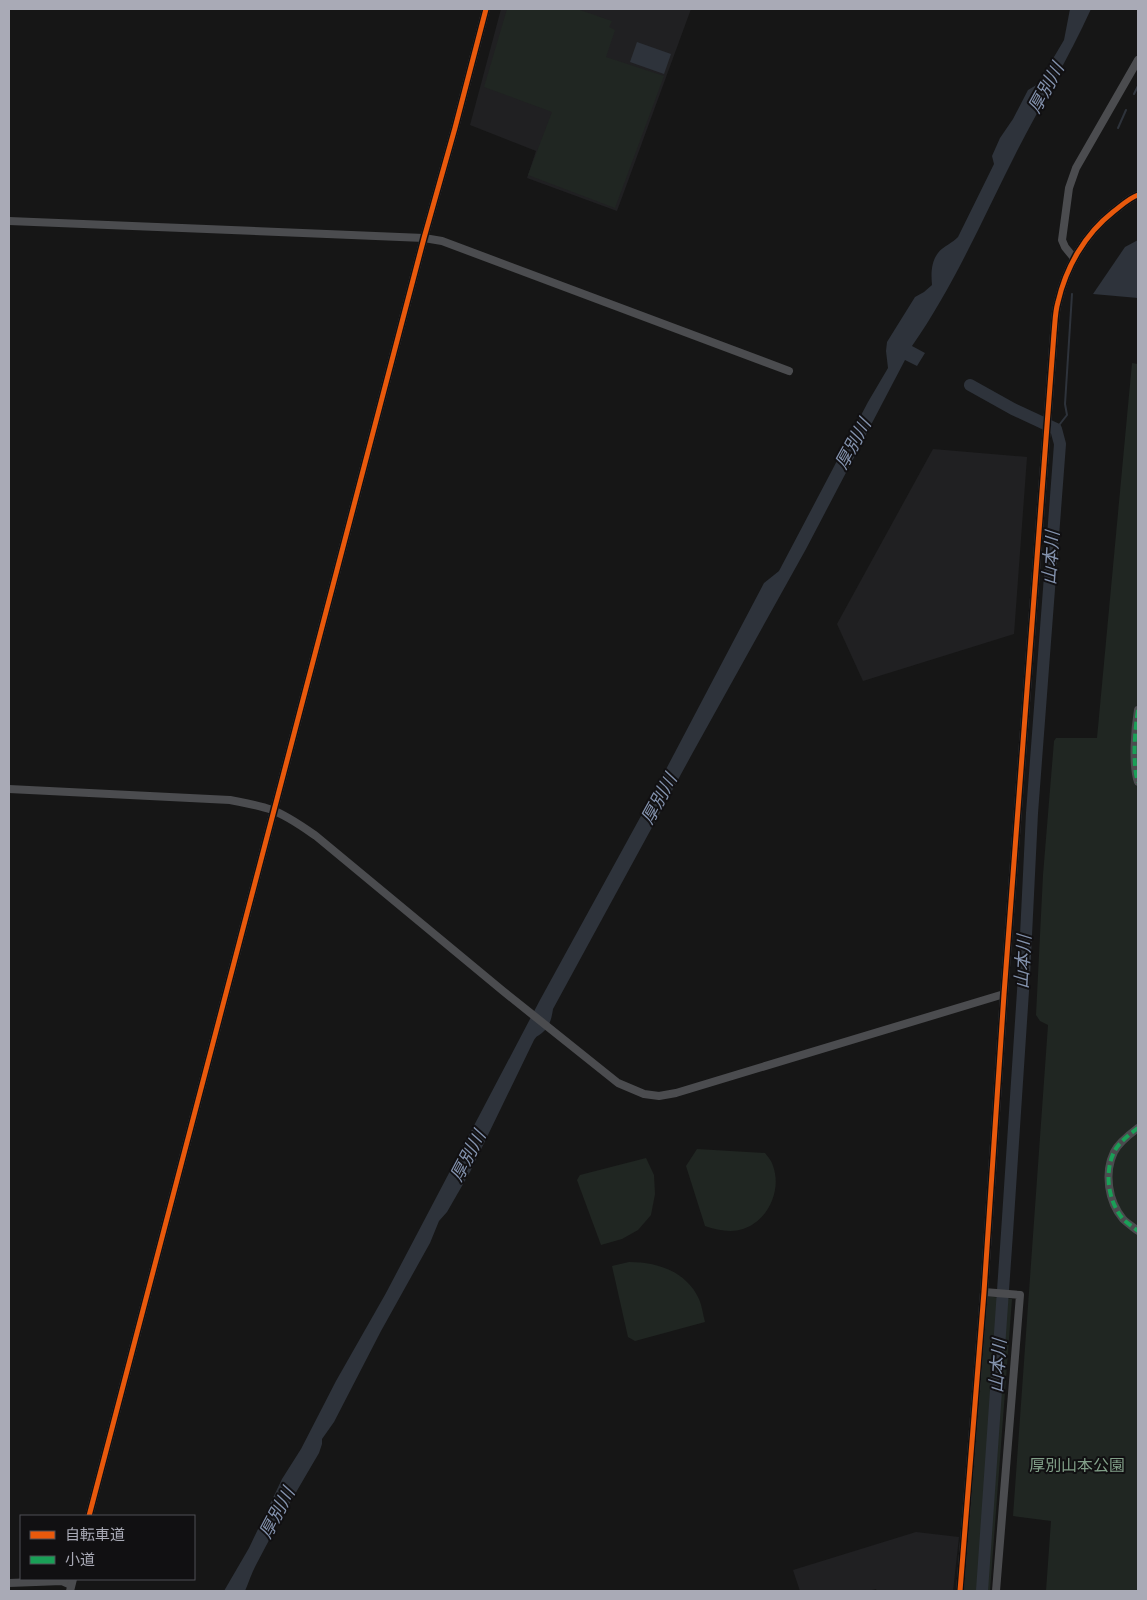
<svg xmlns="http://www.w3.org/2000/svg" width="1147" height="1600" font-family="Rubik,'Noto Sans JP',sans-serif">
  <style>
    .built { fill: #202022 }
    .green { fill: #202622 }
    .water { fill: #2e333b }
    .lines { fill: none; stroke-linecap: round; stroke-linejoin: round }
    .stream { stroke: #2e333b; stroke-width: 2 }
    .river { stroke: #2e333b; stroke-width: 12 }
    .minor { stroke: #4b4c4f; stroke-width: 8 }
    .quiet { stroke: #1a9f57; stroke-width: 4; stroke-dasharray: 8 4; stroke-linecap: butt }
    .cycleway-casing { stroke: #111012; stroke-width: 8 }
    .cycleway { stroke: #e8590c; stroke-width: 5 }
    .labels { text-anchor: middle; stroke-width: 4; stroke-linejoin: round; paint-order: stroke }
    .park-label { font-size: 16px; fill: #819f88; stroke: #111012 }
    .water-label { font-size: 18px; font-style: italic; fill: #8392ad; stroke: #111012 }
  </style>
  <rect width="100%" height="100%" fill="#161616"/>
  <!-- built -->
  <g class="built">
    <path d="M501 9H691L617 211 527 178 536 151 470 125Z"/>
    <path d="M933 449 1027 457 1014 634 863 681 837 624Z"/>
    <path d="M916 1532 959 1537 953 1591H877L876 1589 869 1591H800L793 1570Z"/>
  </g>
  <!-- green -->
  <g class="green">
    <path d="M507 9H577L612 21 609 27 615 30 606 57 664 76 615 208 528 175 552 112 484 87Z"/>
    <path d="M1132 363 1138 364V1591H1046L1051 1521 1013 1516 1048 1025 1040 1021 1036 1015 1043 875 1054 741 1056 738H1097Z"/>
    <path d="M697 1149 765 1153C768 1157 772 1161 773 1166 782 1190 768 1221 743 1229 731 1233 717 1230 705 1226L686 1166Z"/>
    <path d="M646 1158 654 1175 655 1194 651 1215 638 1230 622 1239 601 1245 577 1180 580 1175Z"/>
    <path d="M629 1262C657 1262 686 1271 699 1299 702 1306 703 1315 705 1322L635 1341 628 1337 612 1266Z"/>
    <path d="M984 1296 1012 1299 990 1591H964Z"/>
  </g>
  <!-- water -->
  <g class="water">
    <path d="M1070 9H1091C1069 57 1042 103 1017 151 984 216 954 286 912 346L925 353 917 366 905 360 806 549 692 754 553 1009C552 1016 550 1027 543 1032 539 1036 537 1035 534 1040L470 1172 447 1212 439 1221 430 1243 381 1331 334 1422 322 1439V1444L319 1453C298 1489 276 1526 257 1563 252 1572 249 1582 245 1591H224L249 1548 282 1479 301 1449 336 1381 386 1293 540 1000 653 794 764 583 779 571 868 402 888 368 886 351 887 342 915 297 924 292 932 285C931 274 931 262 938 253 943 246 953 243 958 237L994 164 992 156 1000 138 1013 119 1028 90 1038 84 1064 40Z"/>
    <path d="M637 42 671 54 664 74 630 62Z"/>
    <path d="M1138 240V298L1093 294 1125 247Z"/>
  </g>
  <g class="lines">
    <!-- stream -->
    <g class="stream">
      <path d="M1134 94 1138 86"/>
      <path d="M1118 128 1126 110"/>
      <path d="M1056 429 1067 415 1065 404 1072 294"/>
    </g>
    <!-- river -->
    <path class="river" d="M970 385 1013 409 1056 429 1060 444 1032 813 1024 976 1007 1233 982 1591"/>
    <!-- minor -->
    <g class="minor">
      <path d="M9 221 424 238 442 241 789 371"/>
      <path d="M1074 258 1065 247 1062 240 1069 188 1076 168 1138 60"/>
      <path d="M1138 710C1135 728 1132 765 1138 782"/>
      <path d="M9 789 230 800C245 803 259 805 272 810 288 816 303 827 316 836L503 991 618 1083 644 1094 659 1096 676 1093 1004 994"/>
      <path d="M1138 1128C1130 1134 1119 1142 1114 1152 1104 1173 1108 1201 1123 1219 1127 1223 1133 1227 1138 1231"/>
      <path d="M984 1292 1020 1295 996 1591"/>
      <path d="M89 1516 424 238 455 128 486 9"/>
      <path d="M9 1583 62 1581 71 1585"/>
      <path d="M70 1591 73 1579"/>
      <path d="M960 1591 984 1292 1004 994 1054 333C1055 323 1055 312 1058 302 1066 267 1085 234 1113 212 1121 206 1129 198 1138 195"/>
    </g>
    <!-- quiet -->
    <g class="quiet">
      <path d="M1138 710C1135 728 1132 765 1138 782"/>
      <path d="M1138 1128C1130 1134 1119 1142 1114 1152 1104 1173 1108 1201 1123 1219 1127 1223 1133 1227 1138 1231"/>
    </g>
    <defs>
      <g id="cycleway">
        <path d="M89 1516 424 238 455 128 486 9"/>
        <path d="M960 1591 984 1292 1004 994 1054 333C1055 323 1055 312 1058 302 1066 267 1085 234 1113 212 1121 206 1129 198 1138 195"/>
      </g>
    </defs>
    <!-- cycleway casing -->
    <use href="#cycleway" class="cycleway-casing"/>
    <!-- cycleway -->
    <use href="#cycleway" class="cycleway"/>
  </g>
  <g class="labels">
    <!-- park labels -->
    <g class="park-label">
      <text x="1077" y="1471">厚別山本公園</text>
    </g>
    <!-- water labels -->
    <g class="water-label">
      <text transform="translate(1046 88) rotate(-61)" y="6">厚別川</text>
      <text transform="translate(853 444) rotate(-61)" y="6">厚別川</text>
      <text transform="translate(1051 558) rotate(-86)" y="6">山本川</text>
      <text transform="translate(659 799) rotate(-61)" y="6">厚別川</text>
      <text transform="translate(1023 962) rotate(-87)" y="6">山本川</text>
      <text transform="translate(468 1156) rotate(-62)" y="6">厚別川</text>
      <text transform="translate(998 1366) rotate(-86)" y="6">山本川</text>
      <text transform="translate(277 1513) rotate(-62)" y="6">厚別川</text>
    </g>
  </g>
  <!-- border -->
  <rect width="1147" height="1600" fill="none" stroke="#a9aab6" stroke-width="20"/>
  <!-- legend -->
  <rect x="20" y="1515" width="175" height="65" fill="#111012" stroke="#4e4e54"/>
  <rect x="30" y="1531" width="25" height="8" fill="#e8590c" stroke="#4e4e54"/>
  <text x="65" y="1540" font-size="15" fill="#a9aab6">自転車道</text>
  <rect x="30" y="1556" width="25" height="8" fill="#1a9f57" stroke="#4e4e54"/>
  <text x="65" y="1565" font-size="15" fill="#a9aab6">小道</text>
</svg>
